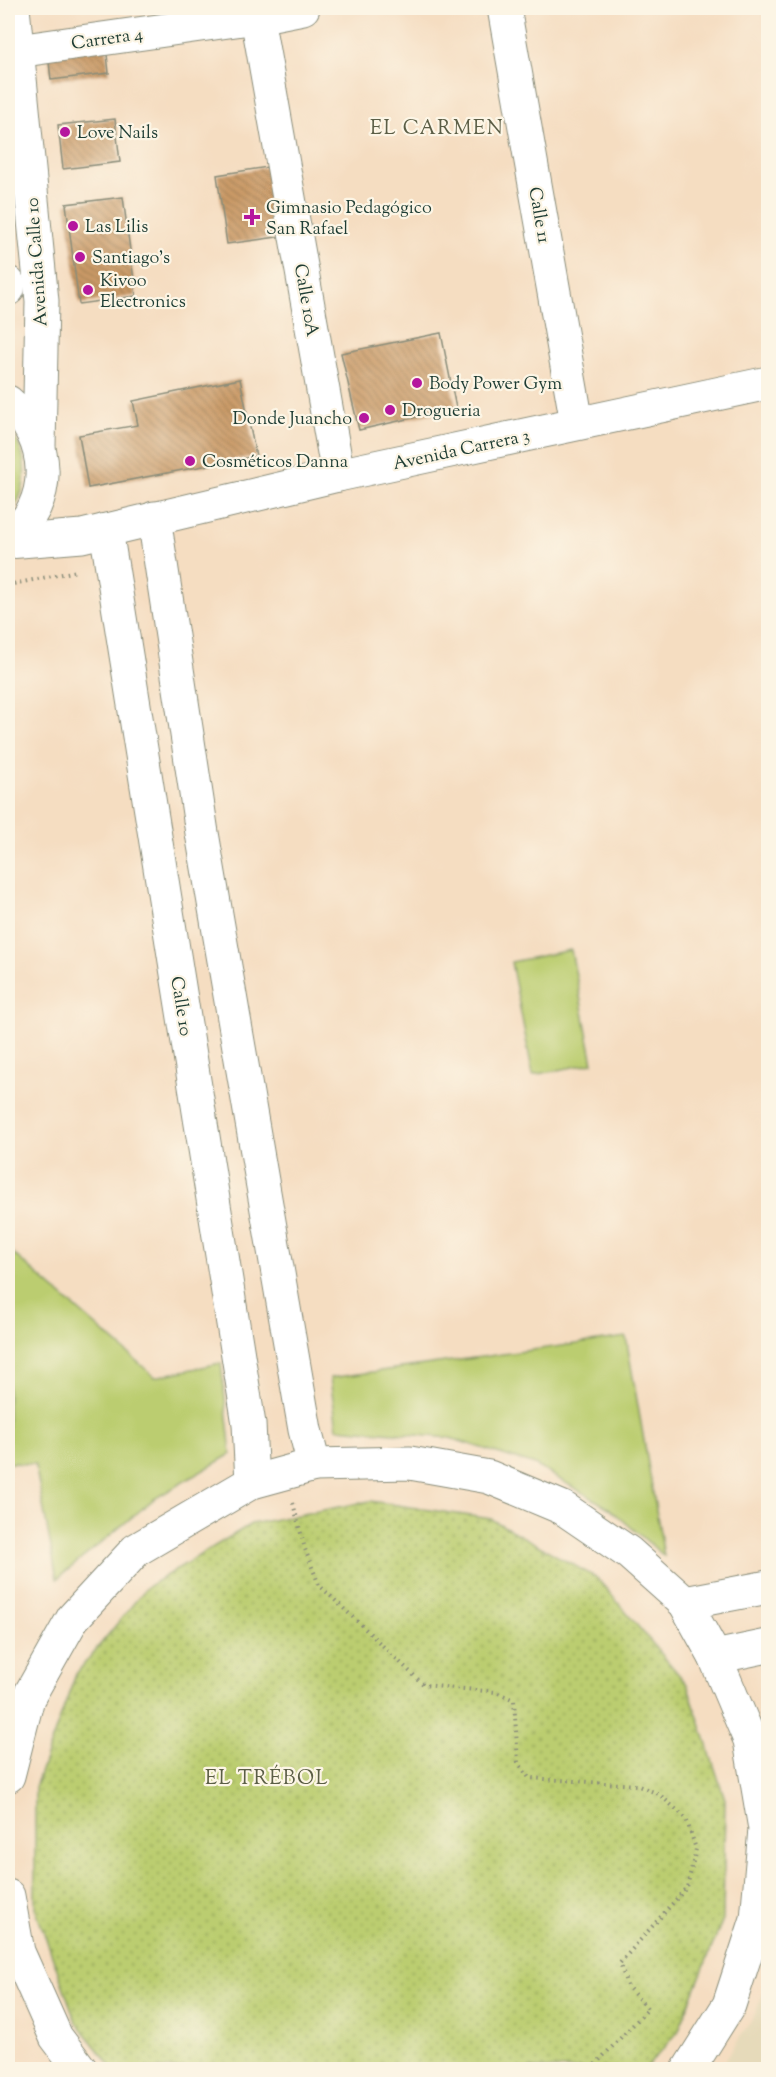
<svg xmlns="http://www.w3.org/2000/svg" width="776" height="2077" font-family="'Sorts Mill Goudy',serif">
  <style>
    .built { fill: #e6daba }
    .grass { fill: #bbcd70; stroke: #6d8552; stroke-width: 1.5 }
    .park { fill: url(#park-dots); stroke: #6d8552; stroke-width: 1.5 }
    .building { fill: url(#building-back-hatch) }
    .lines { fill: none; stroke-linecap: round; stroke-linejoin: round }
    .street-casing { stroke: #8a8d7a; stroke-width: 35 }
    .secondary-casing { stroke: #8a8d7a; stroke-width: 35 }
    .path { stroke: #8a8d7a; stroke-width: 4; stroke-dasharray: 1.5 4.5; stroke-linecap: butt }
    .street { stroke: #fff; stroke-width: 33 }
    .secondary { stroke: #fff; stroke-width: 33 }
    .poi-dot { fill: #b5179e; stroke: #fcf5e5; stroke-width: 2 }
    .labels { text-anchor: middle; stroke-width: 4.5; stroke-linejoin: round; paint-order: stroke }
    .street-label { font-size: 18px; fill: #1f3d34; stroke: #fcf5e5 }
    .poi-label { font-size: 18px; fill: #1f3d34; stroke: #fcf5e5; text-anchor: start }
    .neighbourhood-label { font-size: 20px; letter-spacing: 1.5px; fill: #5b5e46; stroke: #fcf5e5 }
  </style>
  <defs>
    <pattern id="park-dots" width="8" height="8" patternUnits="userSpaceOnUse" patternTransform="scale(1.5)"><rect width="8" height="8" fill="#bbcd70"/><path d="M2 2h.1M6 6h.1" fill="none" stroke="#97a85d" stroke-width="1.8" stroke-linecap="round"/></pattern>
    <pattern id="building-back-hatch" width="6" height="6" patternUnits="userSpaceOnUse" patternTransform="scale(1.5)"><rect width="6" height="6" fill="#ca9a66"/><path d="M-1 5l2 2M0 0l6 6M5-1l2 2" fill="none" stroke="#a37f55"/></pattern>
  </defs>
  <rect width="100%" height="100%" fill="#fcf5e5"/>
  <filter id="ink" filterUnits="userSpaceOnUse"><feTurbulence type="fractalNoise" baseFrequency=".0167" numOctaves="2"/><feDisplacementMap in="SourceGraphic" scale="12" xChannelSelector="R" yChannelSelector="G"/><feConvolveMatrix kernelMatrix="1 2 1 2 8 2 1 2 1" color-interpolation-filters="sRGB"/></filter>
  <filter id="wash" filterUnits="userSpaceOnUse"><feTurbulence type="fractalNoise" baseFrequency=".008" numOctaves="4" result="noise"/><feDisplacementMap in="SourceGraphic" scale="24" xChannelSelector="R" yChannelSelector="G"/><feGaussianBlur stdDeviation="1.35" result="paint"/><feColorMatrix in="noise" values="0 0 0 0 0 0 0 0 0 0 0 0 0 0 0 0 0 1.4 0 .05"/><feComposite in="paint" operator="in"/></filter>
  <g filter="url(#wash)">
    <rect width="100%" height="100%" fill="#f5ddc1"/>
    <!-- built -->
    <path class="built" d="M768 1981V2069H720L755 2014Z"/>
    <!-- grass -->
    <g class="grass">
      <path d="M8 430C30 452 30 492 8 515Z"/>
      <path d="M571 950 593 1063 533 1075 511 962Z"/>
      <path d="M8 1249 155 1377 221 1363 231 1454 154 1499 57 1579 35 1464 8 1463Z"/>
      <path d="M626 1337 664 1556 609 1508 535 1465 450 1438 337 1428 330 1378Z"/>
    </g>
    <!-- park -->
    <path class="park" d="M370 1501 491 1519 597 1578 687 1684 725 1799 723 1919 678 2032 645 2069H113L76 2022 35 1908V1787L76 1674 147 1587 251 1524Z"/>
    <g id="blocks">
      <!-- building -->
      <g class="building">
        <path d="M106 45 109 73 51 80 48 52Z"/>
        <path d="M115 119 120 162 63 169 58 125Z"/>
        <path d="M274 166 284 236 227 244 217 175Z"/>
        <path d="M123 197 136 296 79 304 66 204Z"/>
        <path d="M441 333 456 408 359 430 341 353Z"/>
        <path d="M240 379 256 456 88 488 79 435 138 425 133 401Z"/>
      </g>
    </g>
  </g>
  <g filter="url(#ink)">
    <use href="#blocks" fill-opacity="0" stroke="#8a8d7a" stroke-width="1.5"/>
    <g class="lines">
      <defs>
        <g id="street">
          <path d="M504 8 577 423"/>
          <path d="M257 17 338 475"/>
          <path d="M17 51 257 17 303 8"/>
          <path d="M154 518 202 833 305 1430 314 1465"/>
          <path d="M106 530 249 1424 252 1482"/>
          <path d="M685 1603 768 1587"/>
          <path d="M715 1657 768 1646"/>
          <path d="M8 1776 28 1698 73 1618 136 1550 252 1482 314 1465 410 1463 489 1477 563 1508 629 1553 685 1603 715 1657 750 1740 765 1829 757 1919 729 2005 688 2070"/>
          <path d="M8 1896 18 1952 56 2037 81 2070"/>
        </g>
        <g id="secondary">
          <path d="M13 8 42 301 39 446"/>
          <path d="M8 283V289"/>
          <path d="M8 402C51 437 56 504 8 538"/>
          <path d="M8 542 82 536 338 475 768 383"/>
        </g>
      </defs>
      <!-- street casing -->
      <use href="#street" class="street-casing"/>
      <!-- secondary casing -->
      <use href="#secondary" class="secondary-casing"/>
      <!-- path -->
      <g class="path">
        <path d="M8 585 77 571"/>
        <path d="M293 1503 305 1549 319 1585 424 1685 496 1692 514 1700 518 1762 529 1778 636 1785 659 1794 686 1818 696 1849 687 1887 620 1963 627 1986 648 2009 590 2070"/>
      </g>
      <!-- street -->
      <use href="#street" class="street"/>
      <!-- secondary -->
      <use href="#secondary" class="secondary"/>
    </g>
  </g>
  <!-- markers -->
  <g class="poi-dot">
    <circle cx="65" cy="132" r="6"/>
    <path d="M249 208h6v6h6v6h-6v6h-6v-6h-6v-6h6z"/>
    <circle cx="73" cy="226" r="6"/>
    <circle cx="80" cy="257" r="6"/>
    <circle cx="88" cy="290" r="6"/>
    <circle cx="417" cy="383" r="6"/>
    <circle cx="390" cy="410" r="6"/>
    <circle cx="364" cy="418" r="6"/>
    <circle cx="190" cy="461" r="6"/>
  </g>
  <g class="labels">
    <!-- street labels -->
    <g class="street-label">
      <text transform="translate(107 38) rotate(-8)" y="6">Carrera 4</text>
      <text transform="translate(540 215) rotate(80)" y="6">Calle 11</text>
      <text transform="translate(36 262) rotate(-94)" y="6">Avenida Calle 10</text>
      <text transform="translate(307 300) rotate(80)" y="6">Calle 10A</text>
      <text transform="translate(461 449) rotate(-12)" y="6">Avenida Carrera 3</text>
      <text transform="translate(182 1006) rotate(81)" y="6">Calle 10</text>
    </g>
    <!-- poi labels -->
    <g class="poi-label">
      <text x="77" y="138">Love Nails</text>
      <text x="266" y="213">Gimnasio Pedagógico<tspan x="266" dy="21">San Rafael</tspan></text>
      <text x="85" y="232">Las Lilis</text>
      <text x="92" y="263">Santiago's</text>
      <text x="100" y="286">Kivoo<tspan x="100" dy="21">Electronics</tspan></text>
      <text x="429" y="389">Body Power Gym</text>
      <text x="402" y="416">Drogueria</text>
      <text x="352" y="424" text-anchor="end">Donde Juancho</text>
      <text x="202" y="467">Cosméticos Danna</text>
    </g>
    <!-- neighbourhood labels -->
    <g class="neighbourhood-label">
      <text x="437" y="134">EL CARMEN</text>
      <text x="267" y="1784">EL TRÉBOL</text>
    </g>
  </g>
  <!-- margin -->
  <rect width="776" height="2077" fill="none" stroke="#fcf5e5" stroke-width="30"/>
</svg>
